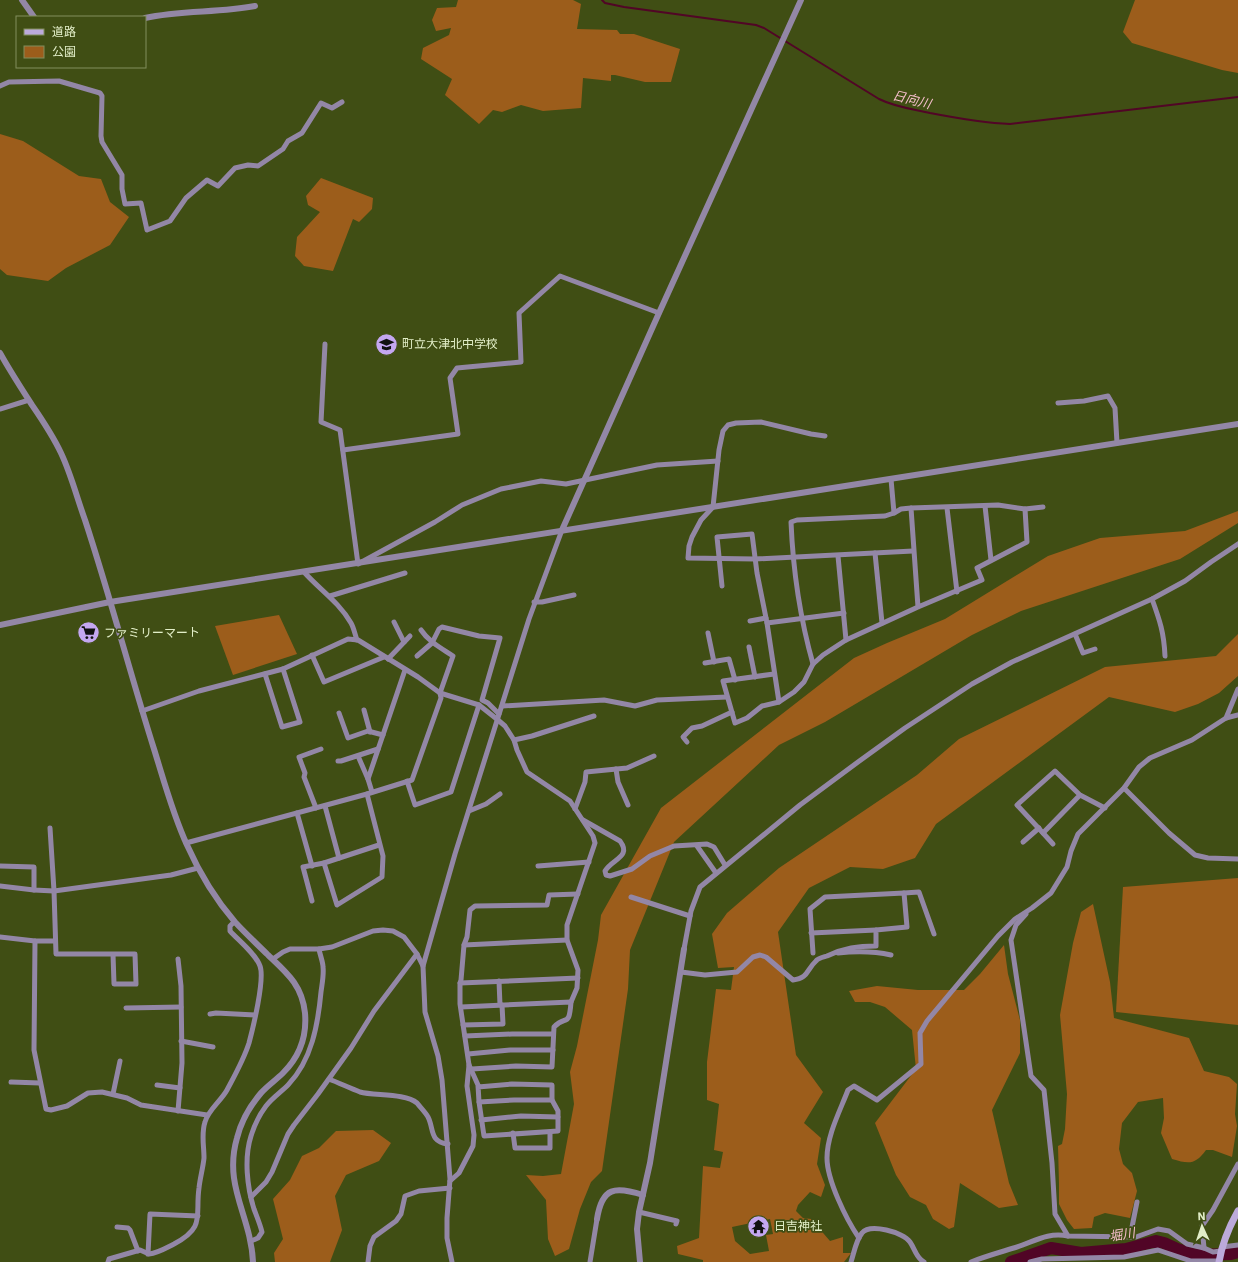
<svg xmlns="http://www.w3.org/2000/svg" width="1238" height="1262" font-family="'IBM Plex Sans','Noto Sans JP',sans-serif">
  <style>
    .green { fill: #9c5d1b; fill-rule: evenodd }
    .lines { fill: none; stroke-linecap: round; stroke-linejoin: round }
    .stream { stroke: #510526; stroke-width: 2 }
    .river { stroke: #510526; stroke-width: 12 }
    .minor { stroke: #9387a6; stroke-width: 5 }
    .tertiary { stroke: #9387a6; stroke-width: 6 }
    .secondary { stroke: #bcaadb; stroke-width: 7 }
    .labels { text-anchor: middle; stroke-width: 3.5; stroke-linejoin: round; paint-order: stroke }
    .poi-label { font-size: 12px; fill: #e2eec8; stroke: #404e14; text-anchor: start }
    .water-label { font-size: 13px; font-style: italic; fill: #f7bfcd; stroke: #404e14 }
  </style>
  <rect width="100%" height="100%" fill="#404e14"/>
  <!-- green -->
  <g class="green">
    <path d="M458 0H573L581 4 577 29 617 30 620 34H634L680 49 671 82H645L615 75H611V81L583 78 581 108 543 111 521 105 502 112 493 110 479 124 445 95 452 79 421 59 423 48 449 35 451 28 436 31 432 20 437 8 456 7Z"/>
    <path d="M1135 0H1238V73L1222 70 1132 43 1123 32Z"/>
    <path d="M0 134 23 141 79 176 101 179 110 202 129 217 110 245 66 268 48 281 7 275 0 269Z"/>
    <path d="M321 178 373 198 372 209 359 222 353 219 333 271 304 266 295 256 297 237 320 212 308 205 306 196Z"/>
    <path d="M1238 511V523L1180 559 1021 611 972 635 825 722 779 745 674 842 630 950 628 989 602 1171 591 1182 580 1209 569 1249 555 1256 548 1239 546 1200 526 1175 543 1176 561 1174 574 1104 570 1072 577 1046 598 940 601 915 661 808 854 658 887 643 945 619 1048 556 1100 538 1185 531Z"/>
    <path d="M279 615 297 654 233 675 215 626Z"/>
    <path d="M1238 634V676L1219 693 1198 704 1175 712 1109 697 936 824 915 858 883 869 850 867 809 888 778 932 796 1055 823 1092 804 1123 821 1138 817 1164 825 1185 821 1197 810 1192 798 1205 796 1211 803 1218 811 1219 830 1241 843 1237V1253H851L844 1262H703V1260L678 1254 677 1246 699 1238 703 1166 720 1168 723 1152 714 1150 719 1104 707 1100V1062L716 989 731 990 734 967 718 968 712 934 727 913 779 868 917 775 959 739 1105 667 1216 656ZM770 1219 773 1234 766 1235 769 1251 750 1254 735 1241 732 1227Z"/>
    <path d="M1238 878V1025L1116 1012 1123 887Z"/>
    <path d="M1093 904 1110 982 1114 1018 1189 1038 1204 1071 1229 1077 1237 1084 1235 1114 1237 1126 1232 1157 1213 1150H1206C1195 1165 1189 1164 1172 1159L1161 1133 1164 1118 1163 1098 1138 1102 1122 1123 1119 1149 1123 1164 1132 1173 1137 1191 1130 1218 1105 1213 1094 1217 1092 1228 1074 1229 1067 1220 1059 1204V1184L1058 1146 1062 1144 1065 1129 1067 1094 1060 1015 1073 943 1081 912Z"/>
    <path d="M1004 945 1008 974 1020 1020V1053L992 1110 1009 1183 1018 1205 999 1208 960 1183 954 1227 949 1229 933 1219 926 1205 910 1197 896 1175 875 1123 916 1069 912 1030 885 1007 870 1002H855L849 991 877 986 918 990H964L980 974Z"/>
    <path d="M373 1130 391 1143 379 1161 346 1175 335 1196 342 1230 330 1262H275L274 1253 283 1239 273 1199 290 1180 302 1156 319 1148 336 1131Z"/>
  </g>
  <g class="lines">
    <!-- stream -->
    <path class="stream" d="M602 0 605 3 624 7 756 25 764 28 879 99C895 107 912 109 930 113 956 118 983 123 1010 124L1238 97"/>
    <!-- river -->
    <path class="river" d="M1011 1262 1051 1248 1081 1253 1126 1249 1156 1241 1164 1243 1177 1249 1196 1255 1231 1254 1238 1252"/>
    <!-- minor -->
    <g class="minor">
      <path d="M0 86 9 82 59 81 100 93 102 96 101 136 102 142 122 175V189L125 204 141 203 147 230 170 221 186 198 207 180 218 186 235 168 248 165 258 166 283 149 288 141 302 133 321 103 332 108 342 102"/>
      <path d="M325 344 321 422 340 430 358 564 435 522 462 505 501 489 541 481 566 484 657 465 718 461"/>
      <path d="M1058 403 1084 401 1108 396 1115 408 1117 443"/>
      <path d="M0 409 29 400"/>
      <path d="M825 436 811 434 761 422 736 423 728 425 723 431 719 450 713 507 701 520 692 537 689 546 688 558 755 559 913 551"/>
      <path d="M343 450 458 434 450 378 457 368 521 362 519 313 560 276 659 313"/>
      <path d="M891 479 894 513 901 509 911 508"/>
      <path d="M985 506 991 560"/>
      <path d="M947 508 957 592"/>
      <path d="M1025 509 1043 507"/>
      <path d="M875 553 882 623"/>
      <path d="M838 556 846 640"/>
      <path d="M304 572C319 589 339 602 351 623 354 628 355 635 357 640"/>
      <path d="M722 586 717 537 752 534 757 573 767 623 779 702"/>
      <path d="M330 596 405 573"/>
      <path d="M1152 599C1160 621 1164 633 1165 656"/>
      <path d="M534 602H542L574 595"/>
      <path d="M750 621 766 618"/>
      <path d="M394 622 404 642"/>
      <path d="M767 623 844 613"/>
      <path d="M708 633 714 662"/>
      <path d="M1075 634 1083 653 1095 649"/>
      <path d="M749 647 755 677"/>
      <path d="M312 655 324 682 384 657"/>
      <path d="M417 656 432 643 439 629 442 627 479 636 500 638 482 700 488 703 499 714"/>
      <path d="M388 659 410 636"/>
      <path d="M705 663 729 659 735 680"/>
      <path d="M813 664C800 618 793 570 791 522L797 520 885 516 894 513"/>
      <path d="M265 674 282 727 300 722 283 669"/>
      <path d="M774 674 723 681 735 723 747 718 762 706 779 702 794 692 804 682 813 664 823 655 846 640 918 607 982 580 977 568 1027 542 1025 509 998 505 911 508 918 607"/>
      <path d="M502 706 604 700 635 706 657 700 727 697"/>
      <path d="M364 710 370 732"/>
      <path d="M142 711 199 691 283 669 348 639 358 640 418 677 440 693 479 705 498 720 505 726 514 740 517 750 527 772 570 801 593 836 595 843 567 925V940L578 970 577 988 571 1002"/>
      <path d="M339 713 348 738 368 731 383 735"/>
      <path d="M1226 718 1238 689"/>
      <path d="M514 740 532 736 594 716"/>
      <path d="M687 742 683 737 692 728 702 726 732 712"/>
      <path d="M358 756 368 779"/>
      <path d="M338 761H341L378 749"/>
      <path d="M616 769 618 782 628 805"/>
      <path d="M407 781 415 805 451 792 479 705"/>
      <path d="M1124 788 1169 833 1195 855 1208 858 1238 859"/>
      <path d="M372 792 368 779 405 670"/>
      <path d="M1080 795 1043 833 1017 805 1055 771 1080 795 1105 808"/>
      <path d="M325 806 339 858"/>
      <path d="M316 808 304 777 305 773 299 757 321 749"/>
      <path d="M575 809 585 782 586 772 627 768 654 756"/>
      <path d="M469 811 486 804 500 794"/>
      <path d="M297 813 312 866"/>
      <path d="M583 820 620 841C632 857 612 859 605 871L606 875 610 876 632 869 650 856 674 846 707 844 714 847 725 865"/>
      <path d="M50 828 54 891 56 954H135L136 984H114L113 954"/>
      <path d="M1043 833 1053 844"/>
      <path d="M1023 842 1039 828"/>
      <path d="M186 843 367 794 412 780 441 698 440 693 453 656C441 648 429 642 421 630"/>
      <path d="M697 846 716 873"/>
      <path d="M324 863 379 845"/>
      <path d="M0 866 34 867V890"/>
      <path d="M538 866 589 862"/>
      <path d="M0 886 34 890 54 891 171 875 198 868"/>
      <path d="M904 893 919 892 934 934"/>
      <path d="M631 897 690 916"/>
      <path d="M312 901 303 867 324 863 337 905 382 877 383 856 367 794"/>
      <path d="M1026 914 1016 925 1011 940 1031 1076 1044 1090 1052 1163 1055 1214 1068 1236"/>
      <path d="M811 933 876 930"/>
      <path d="M0 937 35 941 34 1050 46 1109 51 1110 67 1106 88 1093 102 1092 127 1098 141 1105 207 1115"/>
      <path d="M35 941H55"/>
      <path d="M464 945 567 940"/>
      <path d="M684 949 691 911 700 887 800 805 858 762 905 728 972 684 1012 662 1152 599 1185 581 1211 562 1238 544"/>
      <path d="M838 953C857 951 873 951 891 955"/>
      <path d="M273 959 283 952 290 949H319L332 947 373 931 383 930 393 931 404 937 417 954 423 966 425 1012 438 1056 442 1080 450 1179 447 1218V1238L452 1262"/>
      <path d="M423 966 455 854 529 619 562 530"/>
      <path d="M681 972 705 975 737 972 753 957 760 955 766 957 793 980C809 978 806 970 816 961 818 958 824 957 827 956 844 948 858 946 876 946V930L907 927 904 893 825 897 810 909 813 953"/>
      <path d="M499 981 500 1005"/>
      <path d="M460 983 578 978"/>
      <path d="M461 1007 571 1002C569 1029 566 1014 554 1027L552 1067 516 1066 472 1069"/>
      <path d="M126 1008 181 1007"/>
      <path d="M210 1014 216 1013 255 1015"/>
      <path d="M463 1025 503 1024 502 1005"/>
      <path d="M465 1036 512 1034H553"/>
      <path d="M181 1041 213 1047"/>
      <path d="M468 1054 510 1050H553"/>
      <path d="M329 1079C339 1083 350 1088 360 1092 374 1096 405 1093 417 1103 420 1107 426 1113 428 1117 434 1128 429 1142 448 1144"/>
      <path d="M11 1082 40 1083"/>
      <path d="M157 1085 180 1088"/>
      <path d="M478 1087 512 1084 552 1085V1100L558 1111V1131L484 1136 479 1102 478 1085 469 1065 460 1004V983L461 980 464 945 467 937 470 910 475 906 547 905 549 895 578 894"/>
      <path d="M113 1094 120 1061"/>
      <path d="M479 1102 514 1100H552"/>
      <path d="M178 1111 182 1063 181 986 178 959"/>
      <path d="M481 1120 521 1116 558 1117"/>
      <path d="M513 1133 515 1148H550V1132"/>
      <path d="M450 1181 459 1173 473 1146 474 1135 467 1086 469 1065"/>
      <path d="M251 1197 266 1182 272 1172 288 1134 294 1125 318 1094 351 1048 374 1011 417 954"/>
      <path d="M639 1212 677 1221 676 1224"/>
      <path d="M117 1227 128 1228 130 1230 138 1251"/>
      <path d="M1130 1237 1137 1202"/>
      <path d="M859 1238C846 1219 827 1180 827 1158 827 1135 840 1111 848 1090L854 1086 877 1100 921 1064 920 1033 927 1021 998 936 1015 919 1032 908 1051 893 1067 867 1071 851 1078 834 1124 788 1139 767 1150 758 1192 740 1226 718 1238 715"/>
      <path d="M251 1241 258 1238 262 1232C260 1224 257 1217 254 1209 247 1187 244 1158 251 1136 254 1126 260 1114 266 1106 272 1098 281 1092 288 1085 312 1060 318 1024 321 992 322 984 324 975 323 967 323 962 320 955 319 949"/>
      <path d="M1222 1247 1238 1245"/>
      <path d="M1204 1248 1202 1226 1213 1210 1238 1164"/>
      <path d="M148 1254 150 1214 198 1216"/>
      <path d="M108 1262 109 1259 140 1250 149 1254C158 1253 166 1248 174 1244 206 1227 195 1216 199 1188 200 1178 203 1168 204 1158 204 1145 201 1134 205 1122 208 1110 221 1101 227 1090 235 1075 244 1059 249 1043 253 1028 265 979 260 966 255 953 239 941 230 931V926L234 922"/>
      <path d="M368 1262 370 1246 374 1237 396 1221 401 1214 405 1196 419 1191 450 1188"/>
      <path d="M590 1262 597 1219"/>
      <path d="M851 1262C854 1253 856 1240 862 1233 870 1223 903 1232 910 1242 915 1249 916 1258 924 1262"/>
      <path d="M971 1262C986 1256 1001 1252 1017 1247 1035 1241 1048 1232 1068 1236L1136 1237 1158 1229 1169 1231 1187 1244 1204 1248 1213 1252 1221 1251"/>
      <path d="M1030 1262 1042 1259 1124 1257 1158 1250 1191 1261H1219"/>
    </g>
    <!-- tertiary -->
    <g class="tertiary">
      <path d="M22 0 34 17"/>
      <path d="M145 18C181 10 219 13 255 6"/>
      <path d="M0 353C10 371 21 388 32 405 43 421 53 436 61 453 71 474 77 498 85 520 110 596 130 673 154 749 164 781 173 815 187 845 199 872 216 900 235 922 246 934 257 944 268 955 287 973 302 985 305 1013 307 1036 299 1057 283 1073 276 1080 267 1086 261 1093 250 1106 241 1122 237 1138 223 1186 251 1216 253 1262"/>
      <path d="M562 530 659 313 801 0"/>
      <path d="M0 625 110 602 1238 424"/>
      <path d="M597 1219C602 1187 615 1186 643 1195"/>
      <path d="M640 1262 637 1229 639 1212 650 1163 684 949"/>
    </g>
    <!-- secondary -->
    <path class="secondary" d="M1219 1262C1222 1244 1229 1227 1238 1211"/>
  </g>
  <!-- icons -->
  <defs>
    <symbol id="school-disc" viewBox="-11 -11 22 22"><circle r="9.5" fill="#c4a7f1" stroke="#404e14"/><path d="M0-5L7-2L0 1L-7-2ZM-4 1L0 2.5L4 1V4Q0 6-4 4Z" fill="#111"/></symbol>
    <symbol id="supermarket-disc" viewBox="-11 -11 22 22"><circle r="9.5" fill="#c4a7f1" stroke="#404e14"/><path d="M-6-5.5h2.5l.6 2H6L4.5 2H-2.5L-4.4-4H-6ZM-1.5 3.2a1.3 1.3 0 1 0 .1 0ZM3 3.2a1.3 1.3 0 1 0 .1 0Z" fill="#111"/></symbol>
    <symbol id="temple-disc" viewBox="-11 -11 22 22"><circle r="9.5" fill="#c4a7f1" stroke="#404e14"/><path d="M0-6L5-2H3V0L6.5 2.5H4V6H1.5V3h-3V6H-4V2.5H-6.5L-3 0V-2H-5Z" fill="#111"/></symbol>
  </defs>
  <g fill-rule="evenodd">
    <use href="#school-disc" x="374" y="332" width="25" height="25"/>
    <use href="#supermarket-disc" x="76" y="620" width="25" height="25"/>
    <use href="#temple-disc" x="746" y="1214" width="25" height="25"/>
  </g>
  <g class="labels">
    <!-- poi labels -->
    <g class="poi-label">
      <text x="402" y="348">町立大津北中学校</text>
      <text x="104" y="637">ファミリーマート</text>
      <text x="774" y="1230">日吉神社</text>
    </g>
    <!-- water labels -->
    <g class="water-label">
      <text transform="translate(912 99) rotate(14)" y="5">日向川</text>
      <text transform="translate(1122 1234) rotate(-9)" y="5">堀川</text>
    </g>
  </g>
  <!-- legend -->
  <rect x="16" y="16" width="130" height="52" fill="#404e14" stroke="#818e5c"/>
  <rect x="24" y="29" width="20" height="6" fill="#bcaadb" stroke="#818e5c"/>
  <text x="52" y="36" font-size="12" fill="#e2eec8">道路</text>
  <rect x="24" y="46" width="20" height="12" fill="#9c5d1b" stroke="#818e5c"/>
  <text x="52" y="56" font-size="12" fill="#e2eec8">公園</text>
  <!-- north arrow -->
  <g transform="translate(1202 1226) rotate(357)" stroke="#404e14" stroke-width="3" paint-order="stroke">
  <path d="M0-3L7 15L0 10L-7 15Z" fill="#e2eec8"/>
  <text y="-6" font-size="11" font-weight="bold" text-anchor="middle" fill="#e2eec8">N</text>
  </g>
</svg>
